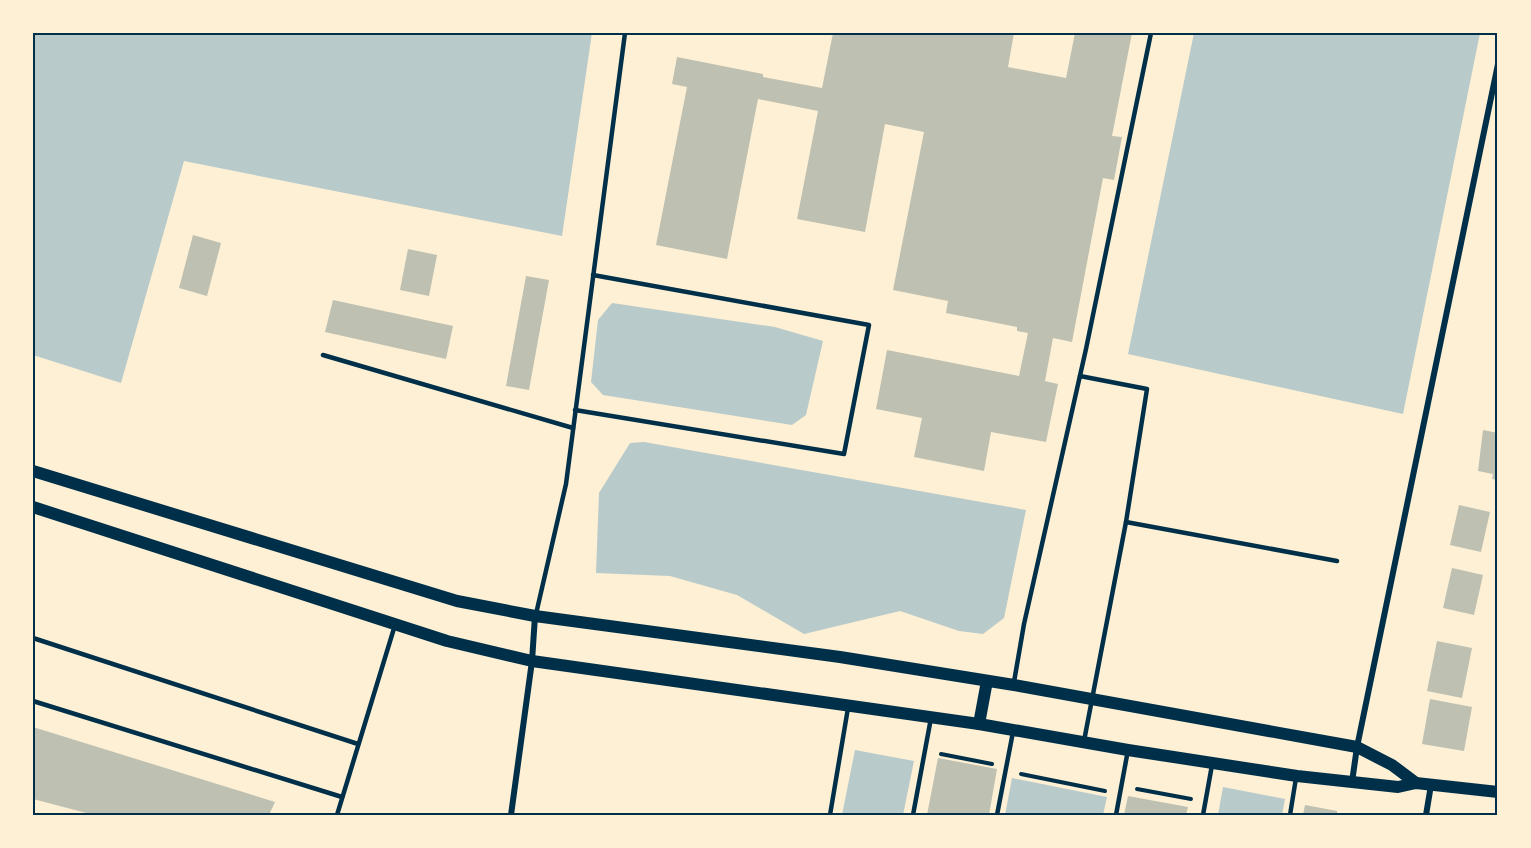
<svg xmlns="http://www.w3.org/2000/svg" width="1531" height="848" font-family="'Golos Text',sans-serif">
  <style>
    .green { fill: #b9caca }
    .building { fill: #bec0b2 }
    .lines { fill: none; stroke-linecap: round; stroke-linejoin: round }
    .path { stroke: #003049; stroke-width: 4 }
    .service { stroke: #003049; stroke-width: 4.5 }
    .minor { stroke: #003049; stroke-width: 6 }
    .secondary { stroke: #003049; stroke-width: 12 }
    .neatline { fill: none; stroke: #003049; stroke-width: 2 }
  </style>
  <rect width="100%" height="100%" fill="#fdf0d5"/>
  <!-- green -->
  <g class="green">
    <path d="M33 33H592L562 236 184 161 121 383 33 355Z"/>
    <path d="M1194 33H1480L1403 414 1128 354Z"/>
    <path d="M612 303 775 327 823 341 806 415 792 425 603 395 591 382 598 320Z"/>
    <path d="M644 442 1026 510 1004 618 983 634 959 631 900 611 804 634 737 595 670 576 596 573 599 493 630 443Z"/>
    <path d="M855 750 914 761 903 815H842Z"/>
    <path d="M1012 778 1107 797 1103 815H1005Z"/>
    <path d="M1223 787 1285 799 1282 815H1218Z"/>
  </g>
  <!-- building -->
  <g class="building">
    <path d="M833 33H1014L1008 67 1066 78 1075 33H1132L1112 136 1122 137 1114 180 1103 178 1072 342 1053 338 1045 381 1058 384 1046 442 991 432 984 471 914 457 922 418 876 409 887 350 1019 376 1028 333 1017 331V327L946 313 948 301 893 290 924 132 885 124 865 232 797 219 818 111 758 99 727 259 656 245 687 87 672 84 677 57 763 74V77L822 88Z"/>
    <path d="M193 235 221 243 207 296 179 288Z"/>
    <path d="M408 249 437 255 429 296 400 290Z"/>
    <path d="M526 276 549 280 529 390 506 386Z"/>
    <path d="M333 300 453 326 446 359 325 332Z"/>
    <path d="M1483 430 1498 433V480L1492 479 1493 474 1478 471Z"/>
    <path d="M1459 505 1490 512 1481 552 1450 545Z"/>
    <path d="M1452 568 1483 575 1474 615 1443 608Z"/>
    <path d="M1437 641 1472 648 1462 698 1427 691Z"/>
    <path d="M1430 699 1472 707 1464 751 1422 744Z"/>
    <path d="M33 727 275 802 269 815H94L33 799Z"/>
    <path d="M938 758 997 769 989 815H927Z"/>
    <path d="M1128 796 1188 807 1186 815H1124Z"/>
    <path d="M1305 805 1337 811V815H1303Z"/>
  </g>
  <g class="lines">
    <!-- path -->
    <g class="path">
      <path d="M941 754 992 764"/>
      <path d="M1021 774 1105 791"/>
      <path d="M1137 789 1191 799"/>
    </g>
    <!-- service -->
    <g class="service">
      <path d="M323 355 573 428"/>
      <path d="M1080 376 1147 389 1126 522 1084 741"/>
      <path d="M575 410 844 454 869 325 593 275"/>
      <path d="M1126 522 1337 561"/>
      <path d="M536 614 566 484 625 33"/>
      <path d="M33 638 358 744"/>
      <path d="M1014 682 1024 624 1086 349 1151 33"/>
      <path d="M33 701 342 797"/>
      <path d="M337 815 395 625"/>
      <path d="M830 815 848 708"/>
      <path d="M913 815 931 718"/>
      <path d="M997 815 1013 732"/>
      <path d="M1116 815 1128 750"/>
      <path d="M1203 815 1212 765"/>
      <path d="M1290 815 1296 778"/>
    </g>
    <!-- minor -->
    <g class="minor">
      <path d="M1352 782 1357 747 1498 64"/>
      <path d="M511 815 532 661 535 616"/>
      <path d="M1426 815 1431 785"/>
    </g>
    <!-- secondary -->
    <g class="secondary">
      <path d="M33 471 457 601 535 616 840 657 1014 685 1357 747 1392 765 1416 783"/>
      <path d="M33 507 447 641 532 661 979 724 1128 750 1297 776 1398 787 1416 783 1498 792"/>
      <path d="M979 724 987 681"/>
    </g>
  </g>
  <!-- border -->
  <rect width="1531" height="848" fill="none" stroke="#fdf0d5" stroke-width="69"/>
  <rect x="34" y="34" width="1462" height="780" class="neatline"/>
</svg>
